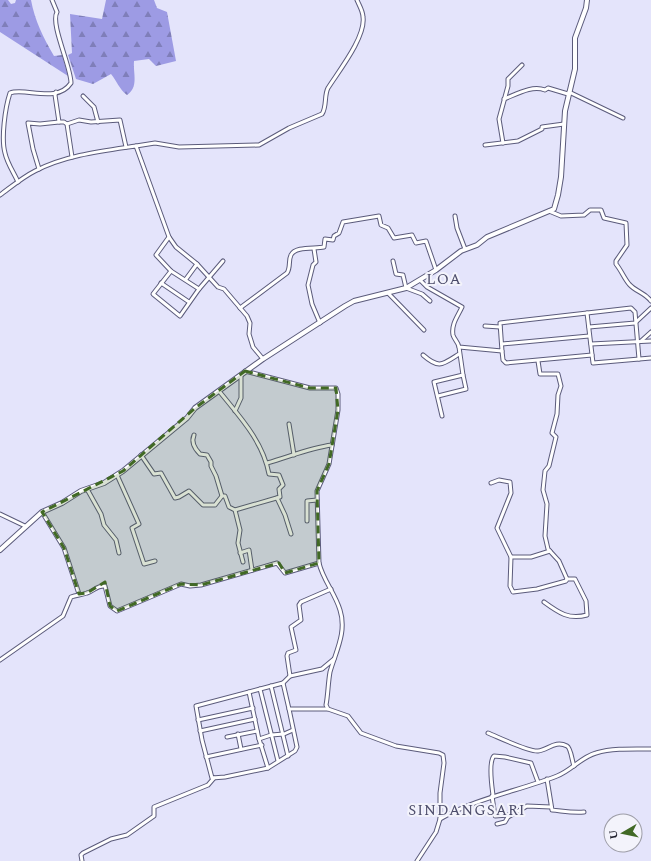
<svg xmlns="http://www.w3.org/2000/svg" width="651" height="861" font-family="Spectral,serif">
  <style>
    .forest { fill: url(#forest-firs) }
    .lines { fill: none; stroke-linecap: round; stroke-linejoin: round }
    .minor-casing { stroke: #5b5b7b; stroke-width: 5 }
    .tertiary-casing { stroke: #5b5b7b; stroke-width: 6 }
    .minor { stroke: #fff; stroke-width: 3 }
    .tertiary { stroke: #fff; stroke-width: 4 }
    .marked { fill: #416925; fill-opacity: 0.2; stroke: #416925; stroke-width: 3; stroke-dasharray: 8 5; stroke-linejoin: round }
    .labels { text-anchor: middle; stroke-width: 4; stroke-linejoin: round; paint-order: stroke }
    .quarter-label { font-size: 15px; letter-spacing: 1px; fill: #4d4d6b; stroke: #f3f3fb }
  </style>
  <defs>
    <pattern id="forest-firs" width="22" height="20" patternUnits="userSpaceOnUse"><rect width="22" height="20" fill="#9d9be4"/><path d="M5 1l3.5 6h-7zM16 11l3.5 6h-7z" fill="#7f7eb9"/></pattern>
  </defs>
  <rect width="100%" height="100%" fill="#e4e4fb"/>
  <!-- forest -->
  <g class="forest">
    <path d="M0 0H8L11 4 15 3 16 0H31C35 21 43 37 54 56L62 55 68 76 0 32Z"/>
    <path d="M106 0H154L157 8 167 12 176 61 156 66 149 59 134 61C133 74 139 87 127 95 119 89 117 81 111 74L93 84 76 79 68 55 72 53 70 14 102 19Z"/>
  </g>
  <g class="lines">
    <defs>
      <g id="minor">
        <path d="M56 92 55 95 59 122H64L67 124 79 120 91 122 120 120 126 147"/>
        <path d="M569 92 623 118"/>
        <path d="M83 96 94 107 98 122"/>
        <path d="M504 99C517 94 532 85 545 90L548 88 568 94"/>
        <path d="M67 124 72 157"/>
        <path d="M503 143 499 119 508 86V79L522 65"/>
        <path d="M485 145 518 141 542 129V127L564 124"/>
        <path d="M136 146 155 143 179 147 259 145 289 128 322 114C327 107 324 95 328 88 338 72 366 37 363 17 363 11 359 5 357 0"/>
        <path d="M39 169 33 149 28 123 40 124 59 122"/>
        <path d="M18 182C14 173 7 163 5 153 1 139 5 108 10 93 25 87 57 104 71 83 71 66 50 24 57 12L52 0"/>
        <path d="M0 195C11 187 23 177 35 171 66 155 102 151 136 146L169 237 176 247 197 264 218 287 224 289 247 316 250 323 249 334 253 347 263 359"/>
        <path d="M549 211 561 216 584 215 590 210H601L604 218 626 223 627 245 616 261V264C621 270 624 278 629 284 636 292 644 292 651 301"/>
        <path d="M455 216 457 228 465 249"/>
        <path d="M169 237 156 255 171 271 199 289"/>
        <path d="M314 249 316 262 313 265 308 285 312 304 320 323"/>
        <path d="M393 261 396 274 403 275 406 288 422 294 430 301"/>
        <path d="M171 271 153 294 180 316 199 289 223 261"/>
        <path d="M186 279 197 264"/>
        <path d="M420 280 427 287 462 307C458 316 451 324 453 335 454 339 458 342 459 347L502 351 500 323 631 308 635 312 639 359"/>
        <path d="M161 283 189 302"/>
        <path d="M388 293 424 330"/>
        <path d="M240 308 287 273C291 267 288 261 291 255 295 246 315 249 324 247L325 239 333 240 334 236 339 233 343 222 379 216 381 225 388 228 394 238 412 235 416 243 426 241 436 270"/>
        <path d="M587 313 593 363 651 358"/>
        <path d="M485 326 500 327"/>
        <path d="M589 327 635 323 651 308"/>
        <path d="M641 341 651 332"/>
        <path d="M502 344 589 336"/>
        <path d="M591 344 651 341"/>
        <path d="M502 351 503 360 506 363 592 355"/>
        <path d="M423 355C439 369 442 365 459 354"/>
        <path d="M538 361 540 374H558L561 386 558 395 557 414 552 433 556 437 549 466 545 471 543 490 547 504 545 536 548 549 559 561 567 579"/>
        <path d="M245 371 310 388H336L338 394V410L329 464 317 491 319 563C323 580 335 593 340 610 347 632 336 651 330 672 328 683 328 695 326 705L328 709 348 716 361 733 396 746 439 753 443 755 444 763 440 793V819"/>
        <path d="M219 391C239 416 263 441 269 474L279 475 283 485 279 489 280 497 235 510"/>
        <path d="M438 396 466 389 463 375"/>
        <path d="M235 411 241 398V375"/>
        <path d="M442 416 434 382 463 375 459 347"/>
        <path d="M289 424 294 455"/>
        <path d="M194 435C191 442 195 449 200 454L207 455 211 462V466L216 476 222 496"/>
        <path d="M141 455 154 474 161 473 175 498 179 497 189 491 203 505H215L222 496H225L229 507 235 510 240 530 238 543 243 562"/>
        <path d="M267 463C289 457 309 448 332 445"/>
        <path d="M117 475 139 524 132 528 144 564 155 561"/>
        <path d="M491 483 499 480 510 482 511 493 497 528 511 557 510 586 513 592 537 589 566 581 567 579H575L586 601 587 615C569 620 559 613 544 602"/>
        <path d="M87 489 101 514 104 525 116 540 119 553"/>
        <path d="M277 498 285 515 291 534"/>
        <path d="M42 512 64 548 79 594"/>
        <path d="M0 514 25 526"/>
        <path d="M307 521V501L317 500"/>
        <path d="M240 553 249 550 252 570"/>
        <path d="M511 557H531L550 551"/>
        <path d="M0 660 63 616 71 597C76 595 81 595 87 593 94 591 97 585 105 586L110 606 117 611 181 584 190 586 201 585 277 563 285 573 319 563"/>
        <path d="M290 676 287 656 288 653 296 650 291 627 301 620 299 605 301 602 331 589"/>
        <path d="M283 683 196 706 202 740 212 778 225 777 268 768 295 751 297 747 289 709"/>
        <path d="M271 686 288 756"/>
        <path d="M260 689 278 761"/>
        <path d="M249 692 259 739 268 768"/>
        <path d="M327 709H289L283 683 290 676 322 669 334 659"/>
        <path d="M198 720 253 708"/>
        <path d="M200 731 255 719"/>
        <path d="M488 733C498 737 529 752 538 751 548 750 555 740 567 746 571 748 572 761 574 766"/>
        <path d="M238 734 241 749"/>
        <path d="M227 737 257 731"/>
        <path d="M259 739 271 735 284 734 293 730"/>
        <path d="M206 757 262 745"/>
        <path d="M547 779 552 810C563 811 572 813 584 812"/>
        <path d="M493 795C492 787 488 762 494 756L505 757 531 763 538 782"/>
        <path d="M492 796 495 816 509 815"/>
        <path d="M497 824 505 822 508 817 527 806 551 807"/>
        <path d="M82 861 81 855 83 853 111 839 127 835 154 816V807L208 785 214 778"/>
        <path d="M417 861 436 832 440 819C477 798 518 791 557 776 571 771 581 757 596 753 613 748 633 749 651 749"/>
      </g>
      <path id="tertiary" d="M0 550 42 512 62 503 81 491 104 483 123 471 187 418 195 408 263 359 345 306 354 301 406 288 436 270 461 251 477 245 487 237 554 209 558 195 561 177 565 111 575 69V38L586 8 587 0"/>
    </defs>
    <!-- minor casing -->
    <use href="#minor" class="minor-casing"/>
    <!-- tertiary casing -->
    <use href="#tertiary" class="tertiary-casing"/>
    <!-- minor -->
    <use href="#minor" class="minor"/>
    <!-- tertiary -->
    <use href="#tertiary" class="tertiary"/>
  </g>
  <!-- marked area -->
  <path class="marked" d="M245 371 310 388H336L338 410 329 464 317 491 319 563 285 573 279 563 201 585 181 584 117 611 110 606 105 582 87 593 79 594 64 548 42 512 123 471 195 408Z"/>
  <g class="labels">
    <!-- quarter labels -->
    <g class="quarter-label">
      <text x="444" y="284">LOA</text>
      <text x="467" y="815">SINDANGSARI</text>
    </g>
  </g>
  <!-- north arrow -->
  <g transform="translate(623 833) rotate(261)"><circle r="19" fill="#f3f3fb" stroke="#9d9da7"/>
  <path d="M0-3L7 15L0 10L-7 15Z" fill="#416925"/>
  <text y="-6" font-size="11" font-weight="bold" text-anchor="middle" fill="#1d1d2a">U</text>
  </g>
</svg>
